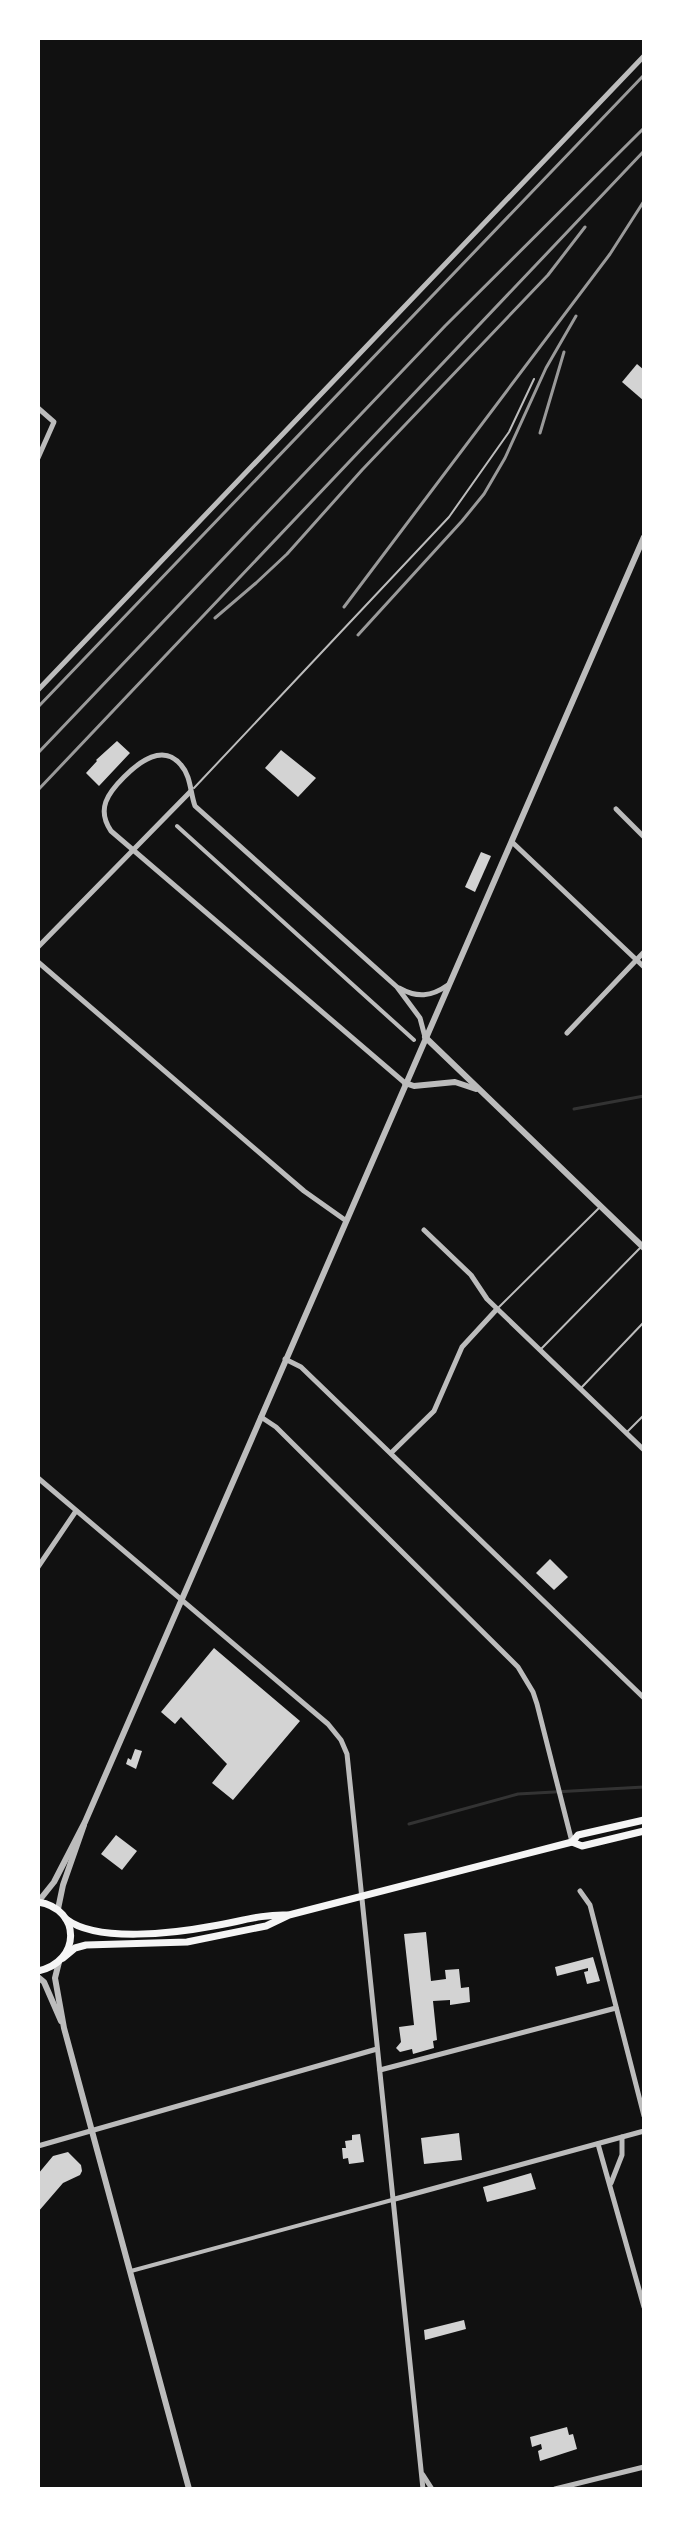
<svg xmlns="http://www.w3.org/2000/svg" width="682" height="2527" font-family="'Fira Sans Condensed',sans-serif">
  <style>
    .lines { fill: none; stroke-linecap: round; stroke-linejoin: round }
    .stream { stroke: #333; stroke-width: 3 }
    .building { fill: #d3d3d3 }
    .service { stroke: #bcbcbc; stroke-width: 2 }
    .pedestrian { stroke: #bcbcbc; stroke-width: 4 }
    .minor { stroke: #bcbcbc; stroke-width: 5 }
    .tertiary { stroke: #bcbcbc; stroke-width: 6 }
    .secondary { stroke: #f5f5f5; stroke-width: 7 }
    .rail { stroke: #9a9a9a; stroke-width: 3 }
  </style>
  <rect width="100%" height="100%" fill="#111"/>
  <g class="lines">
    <!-- stream -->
    <g class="stream">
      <path d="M574 1109 644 1096"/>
      <path d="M409 1824 518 1794 644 1787"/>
    </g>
  </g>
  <!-- building -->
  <g class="building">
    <path d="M637 364 644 370V401L622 382Z"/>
    <path d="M117 741 130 753 99 786 86 773 97 761 96 760Z"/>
    <path d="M281 750 316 778 298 797 265 768Z"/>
    <path d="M481 852 491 856 475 892 465 887Z"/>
    <path d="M550 1559 568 1577 554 1590 536 1573Z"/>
    <path d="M214 1648 300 1721 233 1800 212 1783 227 1764 181 1717 175 1724 161 1712Z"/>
    <path d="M135 1749 142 1751 136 1769 126 1764 128 1758 131 1760Z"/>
    <path d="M116 1835 137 1851 122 1870 101 1854Z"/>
    <path d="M426 1932 431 1981 446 1979 445 1970 459 1969 461 1988 469 1987 470 2002 450 2005V2000L433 2001 437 2040 433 2041 434 2048 413 2054 412 2049 400 2052 396 2048 401 2042 399 2027 414 2025 404 1934Z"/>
    <path d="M593 1957 600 1981 587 1984 584 1972 588 1971V1968L557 1976 555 1967Z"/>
    <path d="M459 2133 462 2160 424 2164 421 2138Z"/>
    <path d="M360 2134 364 2162 349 2164 348 2158 343 2159 342 2148H346L345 2141 352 2140V2135Z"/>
    <path d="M68 2152 81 2165 82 2171 80 2175 63 2183 38 2212V2174L53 2156Z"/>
    <path d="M531 2173 536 2189 487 2202 483 2187Z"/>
    <path d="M464 2320 466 2329 425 2340 424 2330Z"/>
    <path d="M567 2427 569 2435 573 2434 577 2449 540 2461 538 2451 542 2449 541 2444 532 2447 530 2437Z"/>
  </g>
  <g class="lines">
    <!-- service -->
    <g class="service">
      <path d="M194 788 449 517 509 432 534 379"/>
      <path d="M499 1307 600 1207"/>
      <path d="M542 1348 641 1247"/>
      <path d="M582 1387 644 1322"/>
      <path d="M627 1432 644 1415"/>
    </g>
    <!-- pedestrian -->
    <g class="pedestrian">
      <path d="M177 826 414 1040"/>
      <path d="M131 2271 392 2200"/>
    </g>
    <!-- minor -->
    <g class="minor">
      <path d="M38 408 54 422 38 458"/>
      <path d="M38 690 644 56"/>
      <path d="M616 809 644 837"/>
      <path d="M512 842 644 967"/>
      <path d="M38 947 190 792"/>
      <path d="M38 962 304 1191 345 1220"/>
      <path d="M399 988C417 998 431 997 448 985"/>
      <path d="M567 1033 644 952"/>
      <path d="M405 1083 111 831C96 809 108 793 124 777 139 762 163 743 181 765 191 776 190 792 195 806L397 987 420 1018 425 1037"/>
      <path d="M424 1230 471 1275 487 1299 644 1450"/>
      <path d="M285 1359 301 1367 644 1698"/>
      <path d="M261 1417 276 1427 518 1667 533 1692 537 1704 572 1842"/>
      <path d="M391 1453 434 1411 462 1347 497 1309"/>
      <path d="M38 1478 328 1724 341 1740 347 1754 423 2489"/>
      <path d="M38 1567 76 1511"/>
      <path d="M580 1891 590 1905 644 2116"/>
      <path d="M380 2070 616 2008"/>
      <path d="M598 2144 644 2307"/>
      <path d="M38 2146 377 2049"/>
      <path d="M611 2183 622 2155V2137"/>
      <path d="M395 2199 644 2131"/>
      <path d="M423 2475 432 2489"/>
      <path d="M555 2489 644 2467"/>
    </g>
    <!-- tertiary -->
    <g class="tertiary">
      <path d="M425 1037 644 1248"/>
      <path d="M405 1083 414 1086 455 1082 476 1089"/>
      <path d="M38 1902 54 1882 85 1822 644 537"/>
      <path d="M58 1909 63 1885 84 1825"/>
      <path d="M59 1962 55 1978 64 2028 189 2489"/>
      <path d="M38 1977 44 1982 61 2021"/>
    </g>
    <!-- secondary -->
    <g class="secondary">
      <path d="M572 1842 582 1846 644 1831"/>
      <path d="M38 1902C82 1909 81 1962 38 1971"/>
      <path d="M66 1919C97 1943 176 1933 213 1926 238 1922 262 1914 287 1915"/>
      <path d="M63 1958 75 1948 86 1945 187 1942 266 1926 289 1915 572 1842 578 1835 644 1820"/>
    </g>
    <!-- rail -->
    <g class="rail">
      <path d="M540 433 564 352"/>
      <path d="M344 607 610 254 644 201"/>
      <path d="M215 618 256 583 287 554 362 470 548 275 585 227"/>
      <path d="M358 635 462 521 484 494 505 458 546 368 576 316"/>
      <path d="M38 707 644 75"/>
      <path d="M38 753 445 326 644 128"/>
      <path d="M38 790 644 151"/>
    </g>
  </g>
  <!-- border -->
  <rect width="682" height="2527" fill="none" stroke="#ffffff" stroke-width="80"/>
</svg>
